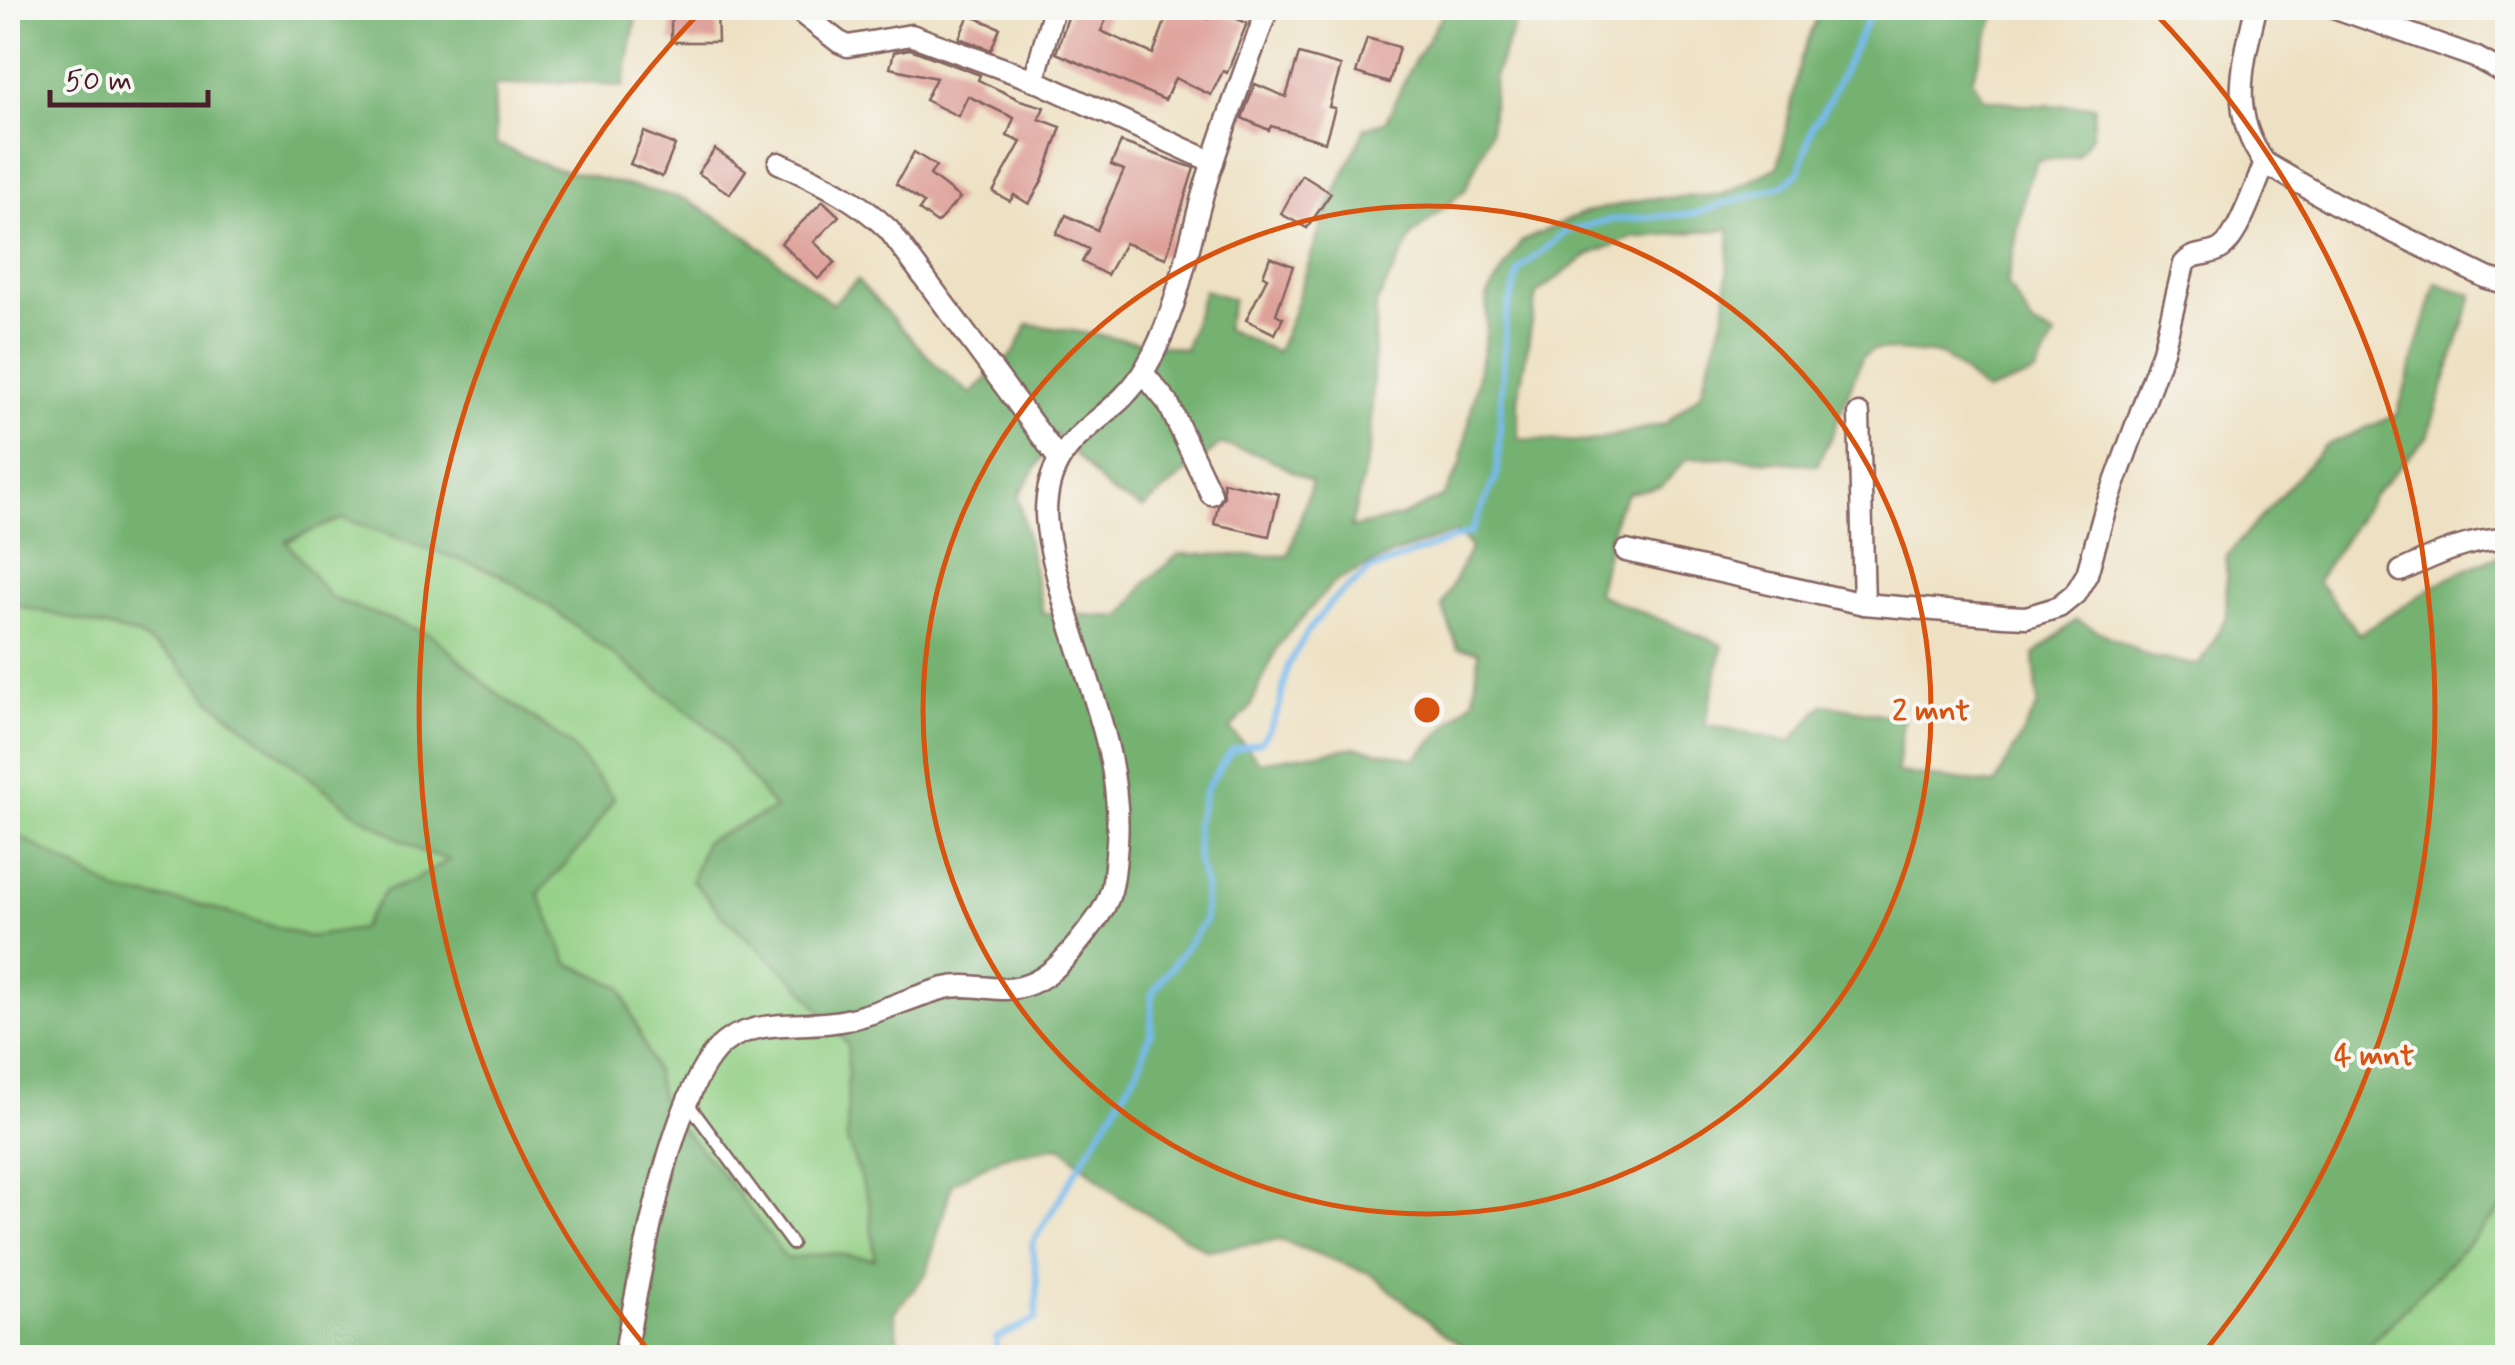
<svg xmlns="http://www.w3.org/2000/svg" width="2515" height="1365" font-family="Mynerve,sans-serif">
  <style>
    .green { fill: #92cf84; stroke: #6e7758; stroke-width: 2.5 }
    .forest { fill: #75b272; stroke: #60684e; stroke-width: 2.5; fill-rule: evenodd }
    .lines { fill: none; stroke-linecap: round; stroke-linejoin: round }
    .stream { stroke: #78bbee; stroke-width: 6 }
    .building { fill: #dea19a }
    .lane-casing { stroke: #836360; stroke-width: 15 }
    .street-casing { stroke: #836360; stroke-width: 25 }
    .lane { stroke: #fff; stroke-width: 10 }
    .street { stroke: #fff; stroke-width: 20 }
    .ring { fill: none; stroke: #d8530f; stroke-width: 5 }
    .centre { fill: #d8530f; stroke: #f6f6f2; stroke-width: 5 }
    .ring-label { font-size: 30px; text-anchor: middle; font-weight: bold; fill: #d8530f; stroke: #f6f6f2; stroke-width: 8; stroke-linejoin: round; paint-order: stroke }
  </style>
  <rect width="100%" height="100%" fill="#f6f6f2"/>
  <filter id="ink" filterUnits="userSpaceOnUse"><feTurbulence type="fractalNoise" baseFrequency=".01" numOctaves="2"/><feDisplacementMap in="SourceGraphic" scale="20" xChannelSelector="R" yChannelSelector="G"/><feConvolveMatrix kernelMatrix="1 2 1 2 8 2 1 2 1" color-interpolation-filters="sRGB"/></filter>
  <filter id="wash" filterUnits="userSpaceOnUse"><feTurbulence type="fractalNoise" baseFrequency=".0048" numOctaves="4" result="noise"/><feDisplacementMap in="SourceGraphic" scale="40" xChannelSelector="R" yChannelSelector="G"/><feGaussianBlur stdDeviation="2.25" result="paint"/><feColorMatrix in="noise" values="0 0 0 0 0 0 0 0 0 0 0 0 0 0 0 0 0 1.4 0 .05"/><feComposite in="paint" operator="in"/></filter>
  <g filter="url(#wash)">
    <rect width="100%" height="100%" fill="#eee1c3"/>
    <!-- green -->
    <g class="green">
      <path d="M343 517 499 574 549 606 714 731 775 809 705 842 692 880 722 915 800 985 848 1045 847 1140 869 1202 875 1259 826 1253 787 1260 722 1174 664 1109 621 987 568 963 538 894 585 842 613 797 570 745 494 691 432 635 331 598 286 542Z"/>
      <path d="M8 603 138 635 175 660 213 702 357 814 421 851 450 860 415 880 384 892 361 929 309 937 195 903 121 893 14 834 8 790Z"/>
      <path d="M2507 1203V1357H2381L2370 1345Z"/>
    </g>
    <!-- forest -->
    <path class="forest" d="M8 8H638L623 87 571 81 494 86 496 144 550 167 685 199 741 232 832 304 857 280 938 367 971 394 1015 351 1028 324 1185 349 1204 290 1233 299 1225 329 1277 352 1292 316 1322 222 1365 128 1386 121 1410 69 1441 17V8H1521L1495 74 1490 134 1465 190 1413 234 1376 304 1370 446 1351 528 1402 516 1444 496 1461 464 1486 335 1487 296 1521 242 1583 213 1646 199 1721 195 1778 167 1801 58 1821 8H1998L1972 78 1983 98 2026 105 2094 106 2092 135 2077 156 2037 161 2026 188 2007 284 2033 325 2055 337 2035 374 1986 392 1942 355 1874 349 1862 357 1833 432 1817 465 1729 457 1687 458 1662 486 1628 493 1616 512 1597 594 1723 645 1705 724 1790 742 1824 704 1903 718 1897 773 1995 784 2038 705 2034 655 2076 620 2153 658 2200 665 2227 617 2226 557 2324 446 2397 415 2436 283 2473 295 2427 437 2372 497 2317 581 2359 634 2449 577 2507 552V1203L2370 1344 2381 1357 1482 1358 1446 1335 1369 1273 1280 1240 1206 1250 1118 1196 1061 1146 1004 1156 952 1183 927 1273 894 1312 901 1357H8V790L15 834 121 893 195 903 308 937 361 929 384 892 415 880 449 860 421 851 357 814 213 702 175 660 138 635 8 603ZM1730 229 1725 311 1701 393 1665 424 1586 442 1518 439V399L1537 293 1588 255 1632 238ZM1057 434 1109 491 1143 508 1221 444 1264 456 1312 482 1288 556 1179 554 1147 581 1122 617 1043 613 1018 496ZM343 518 499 574 549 606 714 731 775 809 705 842 692 880 722 915 800 985 848 1045 847 1140 869 1202 875 1259 826 1253 787 1259 722 1174 664 1109 654 1069 621 987 568 963 538 894 585 842 614 798 570 745 494 691 432 635 331 598 286 541ZM1456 532 1471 547 1442 606 1458 648 1479 652 1474 699 1415 759 1356 747 1260 762 1230 729 1249 709 1279 644 1334 582 1393 554Z"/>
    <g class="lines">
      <!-- stream -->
      <path class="stream" d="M996 1358V1338L1036 1319 1037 1281 1032 1244 1138 1069 1151 1031 1152 994 1204 922 1205 889 1198 860 1196 825 1206 788 1232 750 1261 742 1268 732 1279 708 1288 665 1308 631 1331 602 1370 570 1471 532 1497 475 1506 316 1520 269 1567 231 1610 220 1693 214 1784 185 1799 172 1813 126 1828 103 1873 8"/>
    </g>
    <g id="blocks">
      <!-- building -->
      <g class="building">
        <path d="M1071 8H1111L1101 31 1153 54 1170 8 1208 19 1212 9 1247 23 1227 73 1223 71 1211 95 1175 78 1165 100 1056 53Z"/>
        <path d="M671 10H717L718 42H671Z"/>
        <path d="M969 15 1000 28 991 50 959 38Z"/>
        <path d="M1367 38 1399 47 1389 83 1356 73Z"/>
        <path d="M910 49 980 75 978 80 1020 100 1044 107 1039 119 1061 127 1043 179 1029 204 1014 195 1010 201 993 192 1021 142 1007 136 1014 118 968 96 958 116 925 100 936 78 890 68 894 52Z"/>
        <path d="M1299 54 1341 66 1329 107 1335 108 1325 142 1271 126 1269 130 1242 118 1255 84 1286 97Z"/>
        <path d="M644 132 675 145 662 177 630 164Z"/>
        <path d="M1121 142 1194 168 1166 258 1125 243 1107 275 1082 262 1089 249 1056 234 1066 215 1097 230 1124 170 1111 165Z"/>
        <path d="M715 149 746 170 730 194 698 173Z"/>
        <path d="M914 152 936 166 930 175 960 198 937 223 919 210 924 203 896 184Z"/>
        <path d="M1302 175 1331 193 1307 228 1281 214Z"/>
        <path d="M823 201 839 216 814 242 835 262 818 279 781 243Z"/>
        <path d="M1270 257 1293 266 1276 314 1283 318 1275 334 1246 320 1267 278 1263 276Z"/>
        <path d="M1223 482 1279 494 1269 536 1214 524 1218 506 1224 496Z"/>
      </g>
    </g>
  </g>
  <g filter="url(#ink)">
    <use href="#blocks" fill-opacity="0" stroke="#836360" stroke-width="2.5"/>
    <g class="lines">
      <defs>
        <path id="lane" d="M687 1102 792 1244"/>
        <g id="street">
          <path d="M795 8 839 42 848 46 911 35 1034 80 1213 162"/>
          <path d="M2336 8 2475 57 2508 75"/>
          <path d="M1034 80 1054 8"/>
          <path d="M779 163C820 182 857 199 889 230L1058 458"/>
          <path d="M2265 163 2334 203 2487 278 2508 284"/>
          <path d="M1143 373 1168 403 1211 494"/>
          <path d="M1859 414 1864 604"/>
          <path d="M1626 551 1864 604 2004 616 2026 617 2059 607 2075 594 2087 574 2105 510 2163 351 2184 264C2195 251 2206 257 2220 249 2238 239 2256 183 2265 163 2228 115 2243 63 2256 8"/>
          <path d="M2401 571C2435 555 2469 539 2508 539"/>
          <path d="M624 1358C637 1290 672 1075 728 1040 765 1017 806 1029 846 1020 881 1013 912 996 945 988 966 983 986 989 1006 989 1046 988 1070 954 1093 924 1115 896 1114 878 1117 843 1123 754 1083 676 1061 591 1055 566 1047 540 1046 514 1046 432 1111 427 1145 369 1179 312 1188 242 1207 180 1225 122 1247 65 1268 8"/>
        </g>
      </defs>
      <!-- lane casing -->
      <use href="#lane" class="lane-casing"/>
      <!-- street casing -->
      <use href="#street" class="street-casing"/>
      <!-- lane -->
      <use href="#lane" class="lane"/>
      <!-- street -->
      <use href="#street" class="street"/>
    </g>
  </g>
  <!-- distance rings -->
  <g class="ring">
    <circle cx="1427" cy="710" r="504"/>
    <path d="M649 1351A1008 1008 0 0 1 702 10M2152 10A1008 1008 0 0 1 2205 1351"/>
  </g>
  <circle cx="1427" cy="710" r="15" class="centre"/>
  <g class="ring-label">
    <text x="1931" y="720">2 mnt</text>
    <text x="2374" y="1065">4 mnt</text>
  </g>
  <!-- margin -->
  <rect width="2515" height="1365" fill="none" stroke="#f6f6f2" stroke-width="40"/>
  <!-- scale -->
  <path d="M50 90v15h158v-15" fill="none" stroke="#4a1f2b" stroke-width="5"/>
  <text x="65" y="90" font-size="30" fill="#4a1f2b" stroke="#f6f6f2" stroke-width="8" paint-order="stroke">50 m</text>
</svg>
